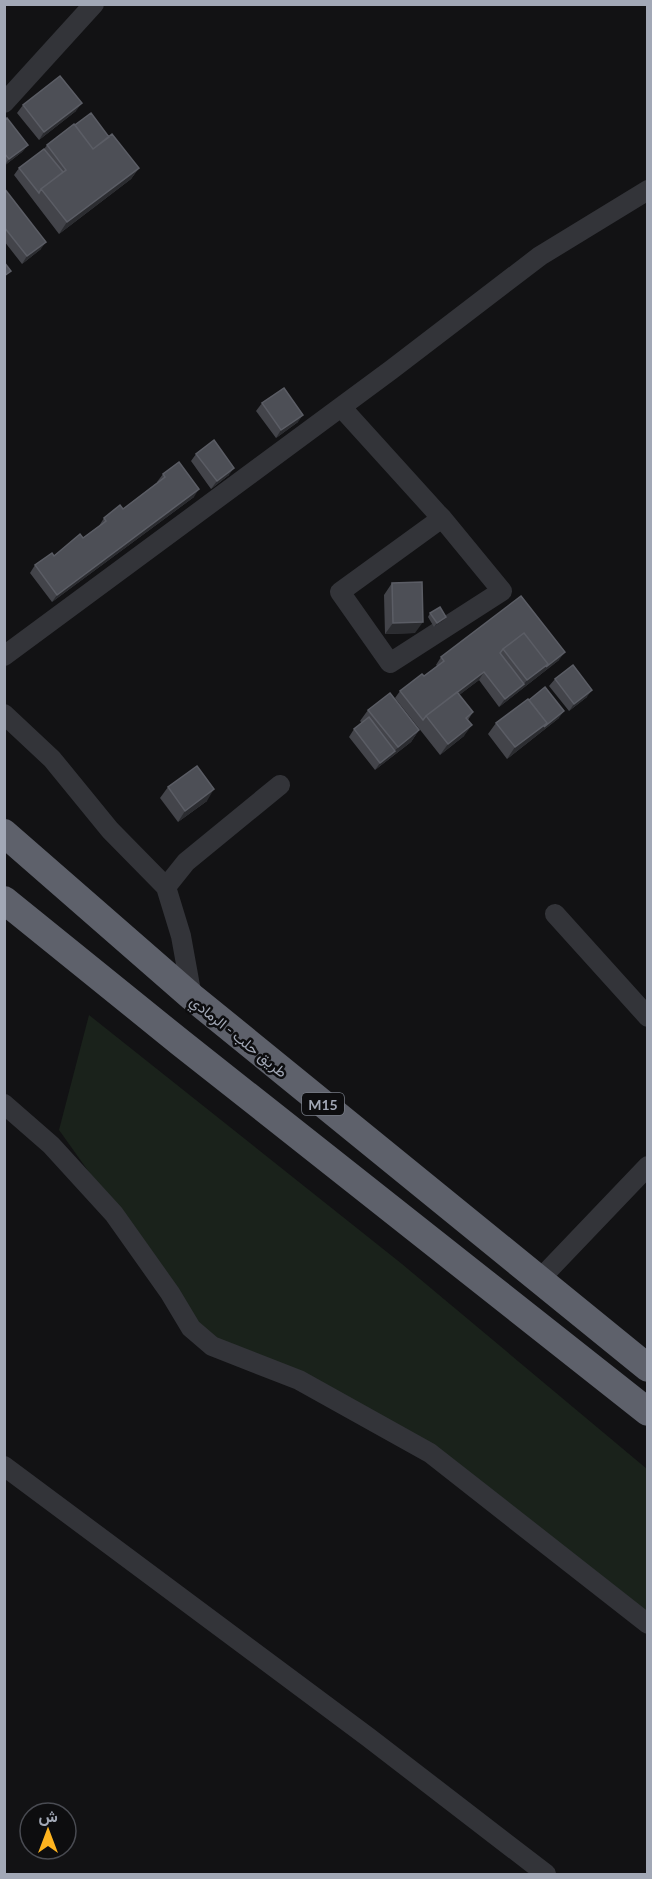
<svg xmlns="http://www.w3.org/2000/svg" width="652" height="1879" font-family="Lato,Vazirmatn,sans-serif">
<rect width="100%" height="100%" fill="#121214"/>
<!-- green -->
<path fill="#1a221b" d="M89,1015L402,1264L647,1469V1618L430,1448L317,1379L209,1335L183,1304L59,1130Z"/>
<g fill="none" stroke-linecap="round" stroke-linejoin="round">
<!-- minor -->
<path stroke="#333439" stroke-width="20" d="M4,103L94,4
M341,407L437,513L442,518L502,591L390,663L340,592L442,518
M4,656L391,370L540,256L648,190
M4,714L52,759L110,830L166,887L181,936L192,997
M166,887L186,862L280,785
M555,914L648,1017
M4,1104L51,1145L114,1214L170,1293L191,1328L212,1346L299,1380L430,1453L648,1624
M539,1280L648,1166
M4,1466L368,1737L546,1874"/>
<!-- highway -->
<path stroke="#5e616b" stroke-width="28" d="M4,833L192,997L648,1368
M4,900L181,1043L648,1412"/>
</g>
<!-- wall -->
<path fill="#43444a" d="M23,105L76,111L39,140L17,113Z
M4,121L28,145L22,152L4,166Z
M75,125L109,137L139,168L131,179L59,234L14,175L19,168L44,149L47,145Z
M4,188L41,249L22,264L4,241Z
M262,403L298,422L276,438L256,411Z
M196,454L229,475L211,489L191,461Z
M163,474L194,497L52,602L30,573L35,565L54,556L83,538L99,526L104,518L123,509L158,482H157Z
M392,583L415,633L385,634L384,595Z
M521,596L559,660L499,707L479,680L459,695L473,712L468,720L464,736L440,755L395,698L400,691L424,676L437,666L436,665L441,657Z
M430,613L443,621L434,627L428,617Z
M555,679L587,697L569,711L549,686Z
M368,710L419,730L411,742L375,770L349,737L354,729L362,723L360,721Z
M559,718L507,759L488,734L496,723Z
M168,787L207,801L178,822L160,798Z"/>
<!-- shaded-wall -->
<path fill="#2b2c30" d="M82,103L76,111L39,140L44,132Z
M28,145L22,152L4,166L9,159Z
M139,168L131,179L59,234L67,222Z
M46,242L41,249L22,264L27,256Z
M303,415L298,422L276,438L281,430Z
M234,468L229,475L211,489L217,481Z
M199,489L194,497L52,602L57,595Z
M446,617L443,621L434,627L437,623Z
M423,622L415,633L385,634L393,623Z
M565,652L559,660L499,707L505,699L524,684L527,680Z
M484,672L479,680L428,719L426,717Z
M592,690L587,697L569,711L574,704Z
M564,711L559,718L507,759L515,747L547,723Z
M472,725L464,736L440,755L448,744Z
M419,730L411,742L375,770L380,763Z
M214,789L207,801L178,822L185,811Z"/>
<!-- building -->
<path fill="#4d4f56" stroke="#5b5d65" stroke-width="1.5" d="M60,76L82,103L44,132L23,105Z
M91,113L109,137L93,149L75,125Z
M7,118L28,145L9,159L4,153V121Z
M74,124L93,149L112,134L139,168L67,222L41,189L66,170L47,145Z
M44,149L63,172L41,189L39,193L19,168Z
M4,188L46,242L27,256L4,227Z
M4,262L11,271L4,276Z
M284,388L303,415L281,430L262,403Z
M214,440L234,468L217,481L196,454Z
M179,462L199,489L57,595L35,565L52,553L54,556L80,534L83,538L106,521L104,518L120,505L123,509L165,477L163,474Z
M422,582L423,622L393,623L392,583Z
M521,596L565,652L546,667L548,664L524,633L503,649L500,653L524,684L505,699L484,672L426,716L423,720L400,691L422,674L424,676L444,661L441,657Z
M440,607L446,617L437,623L430,613Z
M524,633L548,664L527,680L503,649Z
M573,665L592,690L574,704L555,679Z
M545,687L564,711L544,727L547,723L529,700Z
M457,692L473,712L466,718L472,725L448,744L426,716Z
M390,693L419,730L398,747L368,710Z
M528,699L547,723L515,747L496,723Z
M369,717L395,751L380,763L354,729Z
M197,766L214,789L185,811L168,787Z"/>
<g text-anchor="middle" dominant-baseline="central" stroke-width="5" stroke-linejoin="round" paint-order="stroke">
<!-- shield labels -->
<rect fill="#0d0d0f" stroke="#757a84" stroke-width="1.5" x="302" y="1093" width="42" height="22" rx="4.5"/>
<g font-size="14" font-weight="bold" fill="#a2a8b6">
<text x="323" y="1104">M15</text>
</g>
<!-- street labels -->
<g font-size="15" fill="#a2a8b6" stroke="#0d0d0f">
<text transform="translate(239 1036) rotate(39)">طريق حلب - الرمادي</text>
</g>
</g>
<!-- border -->
<rect width="652" height="1879" fill="none" stroke="#a2a8b6" stroke-width="12"/>
<!-- north arrow -->
<g transform="translate(48 1831)"><circle r="28" fill="#0d0d0f" stroke="#494b52" stroke-width="1.5"/>
<path d="M0-4.5L10 22L0 15L-10 22Z" fill="#ffb41f"/>
<text y="-9" font-size="16" font-weight="bold" text-anchor="middle" fill="#a2a8b6">ش</text>
</g>
</svg>
